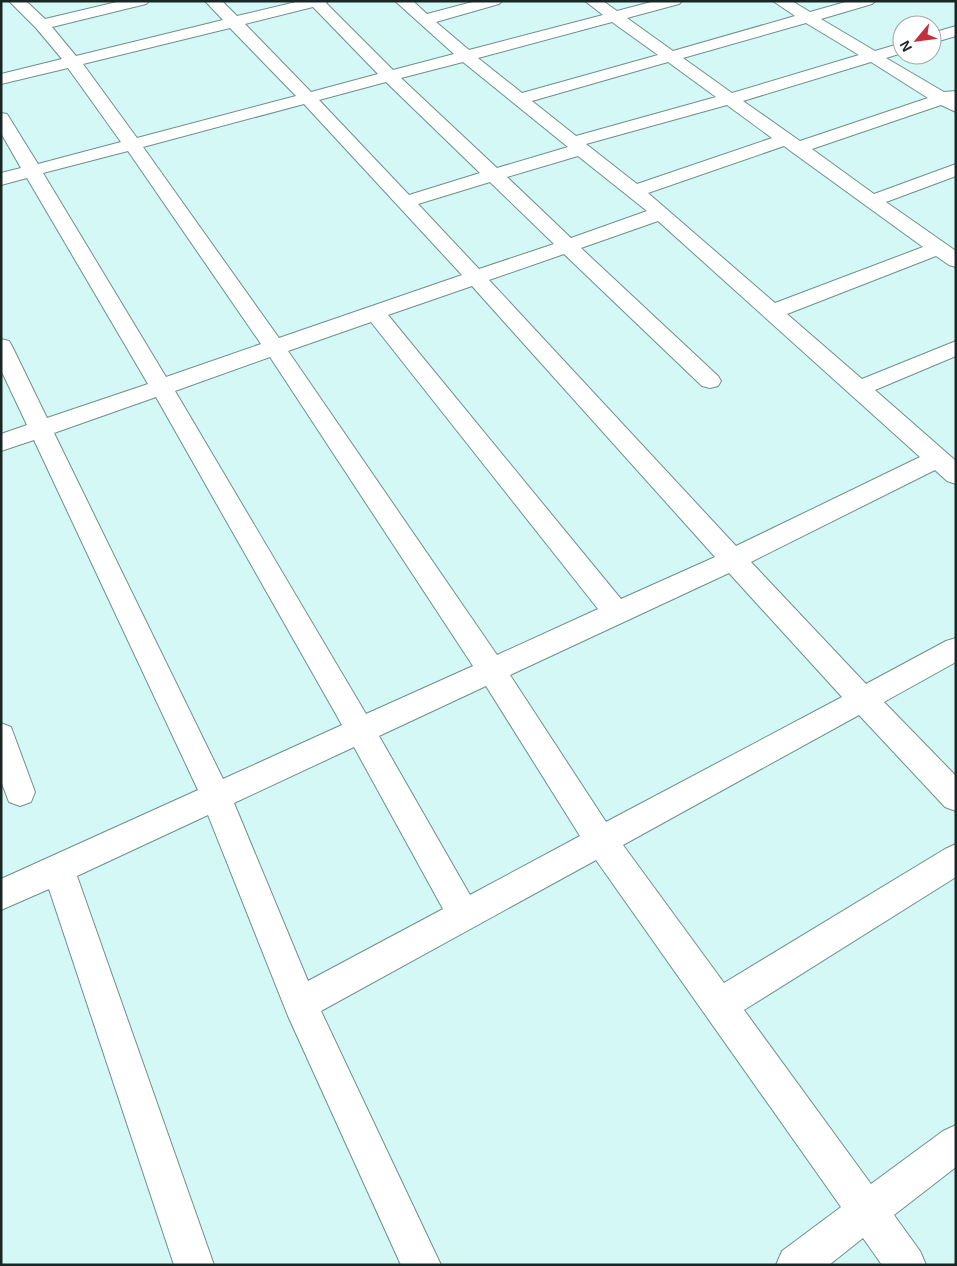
<svg xmlns="http://www.w3.org/2000/svg" width="957" height="1266" font-family="Arial,sans-serif">
<rect width="100%" height="100%" fill="#d3f8f5"/>
<g fill="none" stroke-linecap="round" stroke-linejoin="round">
<defs>
<path id="minor" d="M9,1H26L45,19L121,1H149L146,4L52,27L76,56L223,20L205,1H222L237,16L300,1H328L326,3L393,70L454,54L395,1H413L427,14L476,1H502L499,4L436,22L469,50L603,15L585,1H603L617,11L655,1H682L679,4L627,18L673,51L795,16L773,1H792L810,12L849,1H875L872,4L821,19L875,51L902,43V53L886,58L944,92L956,91V112L941,105L812,149L874,194L956,164V176L886,202L956,251V267L949,265L936,256L787,314L862,379L956,341V356L875,390L956,461V484L947,481L935,470L751,562L866,684L946,641L956,638V662L884,702L956,776V811L945,807L859,715L623,845L724,983L945,849L956,844V877L744,1010L871,1184L943,1131L956,1125V1167L894,1215L920,1251L926,1265H882L863,1238L829,1265H776L782,1251L841,1207L596,860L321,1011L441,1265H401L288,1016L208,815L77,876L214,1265H174L49,889L1,910V879L198,790L34,440L1,451V434L27,425L1,370V339L9,341L12,346L47,418L148,384L27,178L1,185V173L21,168L1,133V113L7,114L38,164L121,142L68,68L1,84V74L62,59L36,28ZM313,7L378,74L311,92L245,24ZM612,22L658,55L522,93L478,58ZM806,23L859,55L732,93L683,58ZM230,28L296,96L137,138L83,64ZM463,62L568,147L497,168L401,78ZM668,62L716,97L576,136L532,101ZM871,62L928,98L800,141L743,101ZM386,82L480,173L409,195L319,100ZM304,104L462,275L279,338L143,147ZM727,105L772,138L637,184L586,144ZM784,146L792,152L923,247L775,303L648,193ZM128,151L261,344L166,377L43,173ZM578,156L647,211L571,238L507,177ZM490,182L554,244L479,269L418,204ZM658,221L920,457L736,546L489,280L564,254L702,386L710,388L718,386L721,381L718,376L581,248ZM472,286L715,557L621,599L388,315ZM371,322L598,609L497,655L288,351ZM270,357L473,666L366,714L175,391ZM156,397L342,725L223,779L54,433ZM729,573L842,697L606,822L510,675ZM486,686L580,836L470,895L379,736ZM354,747L443,909L308,981L234,803Z
M956,26V36L932,43V33Z
M1,723L11,727L35,792L31,802L20,806L9,802L1,781Z"/>
</defs>
<!-- minor casing -->
<use href="#minor" stroke="#6e908d" stroke-width="2"/>
<!-- minor -->
<use href="#minor" fill="#fff" fill-rule="evenodd"/>
</g>
<!-- border -->
<rect width="957" height="1266" fill="none" stroke="#182725" stroke-width="5"/>
<!-- north arrow -->
<g transform="translate(917 40) rotate(241)"><circle r="24" fill="#ffffff" stroke="#a3a9a8"/>
<path d="M0-4L9 19L0 12L-9 19Z" fill="#c2323c"/>
<text y="-8" font-size="14" font-weight="bold" text-anchor="middle" fill="#182725">N</text>
</g>
</svg>
